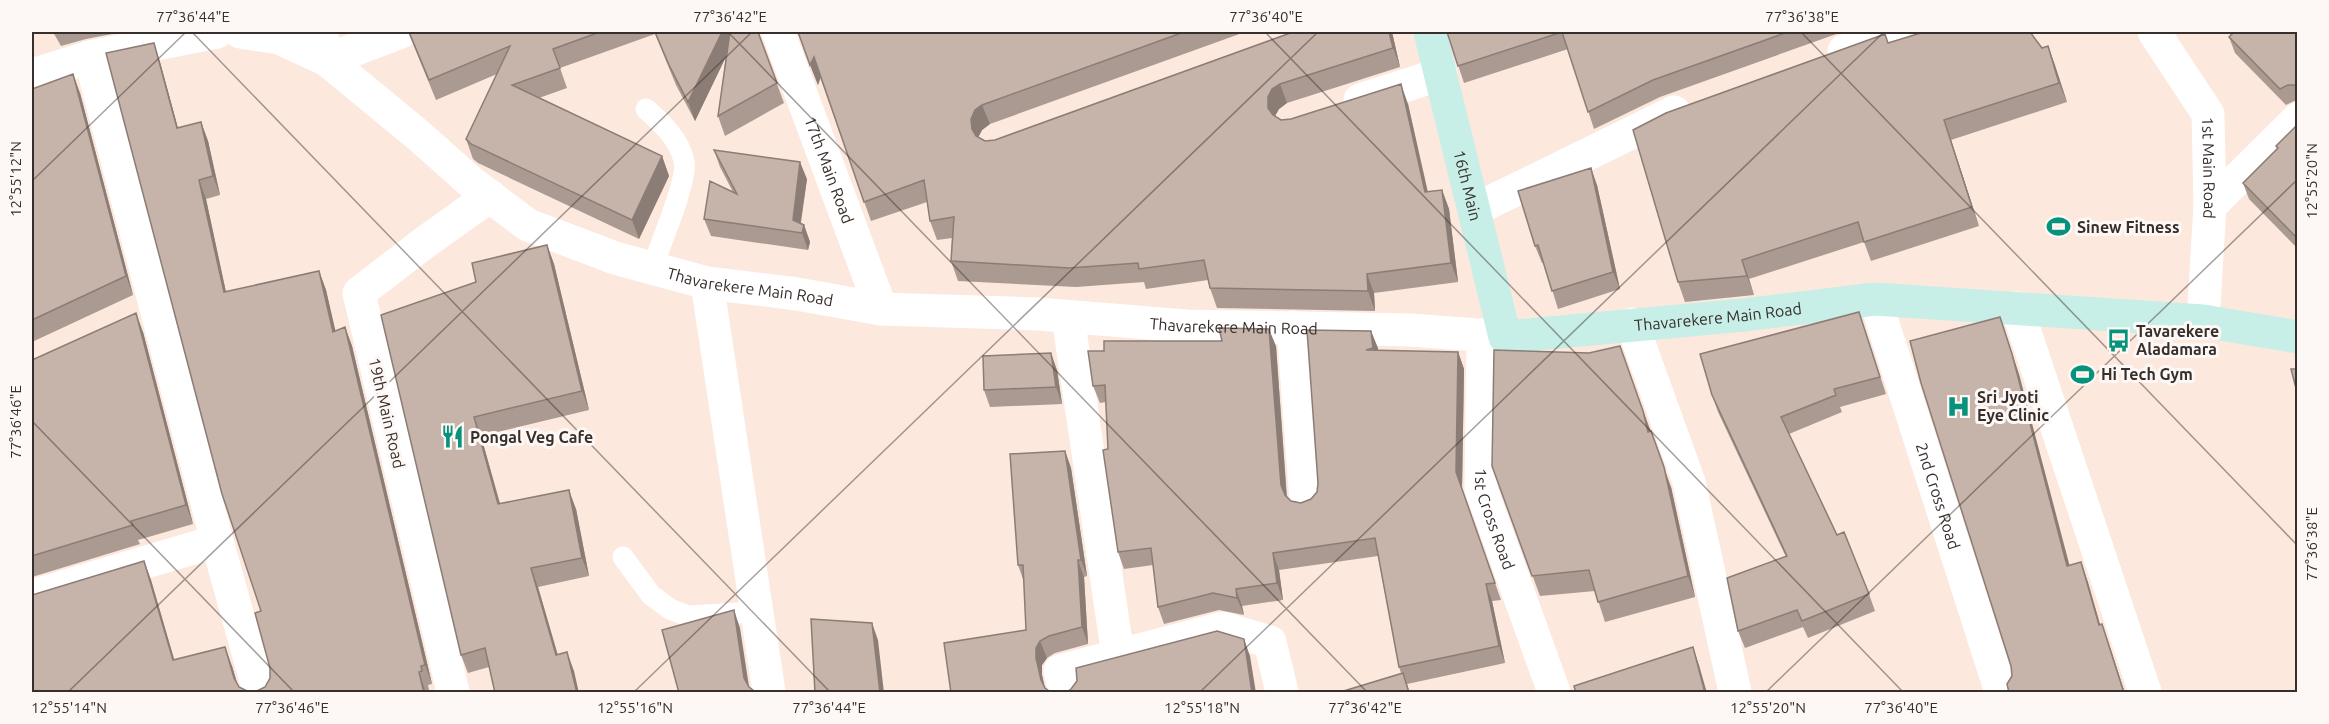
<svg xmlns="http://www.w3.org/2000/svg" width="2329" height="724" font-family="Ubuntu,sans-serif">
<rect width="100%" height="100%" fill="#fce8dd"/>
<g fill="none" stroke-linecap="round" stroke-linejoin="round">
<!-- service -->
<path stroke="#fff" stroke-width="21" d="M646,109C662,123 679,139 684,161C689,177 659,248 652,268
M623,557L651,595L670,609L688,616L757,612"/>
<!-- minor -->
<g stroke="#fff" stroke-width="33">
<path d="M321,32L327,60L401,32"/>
<path id="s1" d="M778,32L881,309"/>
<path id="s2" d="M2154,32L2208,114L2210,206L2203,321"/>
<path d="M1844,51L1893,33"/>
<path d="M90,57L217,541L259,692"/>
<path d="M1360,100L1441,74"/>
<path d="M2210,206L2298,119"/>
<path d="M1474,210L1674,112"/>
<path d="M707,283L769,692"/>
<path id="s3" d="M1875,299L2001,692"/>
<path d="M2017,308L2145,692"/>
<path d="M1068,317L1118,656"/>
<path d="M1632,324L1689,482L1735,692"/>
<path d="M1293,327L1306,501"/>
<path id="s4" d="M1483,335L1481,489L1554,692"/>
<path d="M32,596L217,541"/>
<path d="M453,692L359,293L424,243L490,196"/>
<path d="M1065,692L1060,671L1223,628L1270,642L1282,692"/>
</g>
<!-- tertiary -->
<g stroke="#fff" stroke-width="33">
<path id="s5" d="M240,32L279,38L327,60L418,135L472,183L528,225L615,258L707,283L797,294L881,309L1038,314L1186,326L1410,330L1505,337"/>
<path d="M32,75L90,57L217,32"/>
</g>
<!-- secondary -->
<path stroke="#c7eee7" stroke-width="33" id="s6" d="M1430,32L1505,337L1744,315L1875,299L2203,321L2298,337"/>
</g>
<!-- wall -->
<path fill="#aa9a91" d="M53,32H122L86,39L61,46Z
M408,32H760V38L784,103L725,136L718,116L726,56L695,121L676,85L655,34L560,68L567,88L539,98L662,156L669,176L639,239L478,163L473,159L466,139L497,74L436,100Z
M798,32H1245L990,124L982,130L978,137L985,141L995,140L1392,32L1400,67L1287,103L1279,109L1275,116L1281,120L1291,119L1408,104L1428,192L1442,190L1449,209L1458,282L1374,293L1375,311L1217,308L1210,288L1208,280L1146,289L1144,282L1076,287L958,281L951,261L952,238L937,240L930,221L927,202L871,221L820,77L818,85Z
M1447,32H1842L1660,97L1594,129L1568,49L1464,83Z
M2228,32H2298V101H2294L2286,105L2235,53L2229,37L2231,34Z
M1889,43L2042,48L2048,46L2067,102L1951,140L1979,226L1871,261L1864,242L1749,279L1754,295L1685,302L1678,282Z
M160,62L178,128L201,122L208,141L220,195L206,199L226,292L319,271L326,290L335,331L345,327L352,346L432,684L428,685L429,690L426,691L32,693L144,561L151,580L174,660L232,666L237,683L239,687L247,691H257L265,687L270,678V668L261,611Z
M32,89L80,93L133,295L32,342Z
M2298,124V249L2249,199L2243,183L2277,150L2276,146Z
M714,150L807,179L801,223L804,225L810,242L808,250L711,236L704,219L733,192L720,167Z
M1597,185L1620,289L1558,309L1544,263H1542L1535,246Z
M547,245L554,264L589,410L481,436L500,503L576,509L589,576L538,587L558,655L574,671L489,667L468,673L461,655L476,282Z
M1865,330L1886,394L1840,407L1842,412L1789,434L1837,535L1869,594L1875,611L1808,638L1803,627L1745,648L1738,631L1786,557L1718,412L1712,395Z
M1371,331L1378,350L1458,352L1464,369L1462,489L1501,600L1492,601L1505,663L1407,684L1410,693H1337L1401,673L1399,667L1378,556L1279,570L1283,600L1242,606L1244,615L1219,610L1164,624L1158,607L1153,565L1124,569L1118,552L1108,449L1106,402L1100,403L1093,386L1276,346L1287,497L1291,501L1301,503L1311,499L1317,492Z
M143,332L193,524L138,540L140,544L32,577V360Z
M1057,370L1062,404L990,407L984,390Z
M1065,451L1071,468L1087,576L1084,577L1088,644L1055,653L1047,658L1042,665V675L1045,688L951,693L1026,630L1024,582L1018,565Z
M1492,466L1671,487L1695,597L1605,622L1595,591L1540,596Z"/>
<!-- shaded-wall -->
<path fill="#8b7d76" d="M722,32H738L695,121L688,102Z
M1389,32H1392L1400,67L1393,48Z
M154,43L160,62L183,147L177,128Z
M2048,46L2055,65L2067,102L2059,83Z
M814,57L821,77L818,85L810,65Z
M73,74L80,93L133,295L126,276Z
M1280,84L1287,103L1279,109L1275,116V127L1268,108V97L1272,89Z
M1401,84L1408,104L1432,212L1425,192Z
M982,105L990,124L982,130L978,138L972,129L971,119L975,110Z
M1944,120L1951,140L1979,226L1972,207Z
M201,122L208,141L220,195L213,176Z
M662,156L669,176L639,239L632,220Z
M800,162L807,179L799,232L793,220Z
M1591,168L1597,185L1620,289L1613,272Z
M199,180L206,199L230,311L224,292Z
M1442,190L1449,209L1458,282L1451,263Z
M804,225L810,242L808,250L802,233Z
M547,245L554,264L589,410L582,391Z
M1742,260L1749,279L1754,295L1747,276Z
M319,271L326,290L340,350L333,332Z
M1367,274L1374,293L1375,311L1368,291Z
M136,313L143,332L193,524L186,505Z
M2000,317L2019,374L2075,586L2067,566Z
M345,327L352,346L432,684L425,665Z
M1269,329L1276,346L1287,502L1281,485Z
M1371,331L1378,348L1379,365L1373,348Z
M1458,352L1464,369L1462,489L1501,600L1456,472Z
M1051,353L1057,370L1062,404L1056,387Z
M1627,366L1651,432H1648Z
M474,417L481,436L505,523L498,504Z
M1651,432L1671,487L1695,597L1688,576Z
M1065,451L1071,468L1087,576L1081,560Z
M569,490L576,509L589,576L582,558Z
M1273,553L1279,570L1283,600L1277,583Z
M1078,560L1084,577L1088,644L1082,627Z
M144,561L151,580L180,679L173,660Z
M2081,562L2088,582L2106,645L2099,625Z
M531,568L538,587L563,674L556,655Z
M1486,584L1492,601L1505,663L1499,646Z
M1236,589L1242,606L1244,615L1237,598Z
M734,610L740,628L750,693L744,678Z
M872,623L878,640L884,693H880Z
M2102,624L2109,644L2125,693H2124Z
M1244,639L1250,656L1256,693H1252Z
M1040,641L1047,658L1042,665V675L1046,693L1041,680L1036,658V648Z
M225,647L232,666L240,693L234,678Z
M1693,647L1699,665L1707,693H1705Z
M567,652L574,671L579,693H577Z
M419,672L426,693H424Z"/>
<!-- building -->
<path fill="#c6b3a9" stroke="#8b7d76" stroke-width="1.5" d="M409,32H600L553,49L560,68L512,85L662,156L632,220L471,144L466,139L510,46L429,80Z
M655,32H722L688,102L669,65Z
M730,32H758L777,83L718,116Z
M798,32H1184L982,105L975,110L971,119L972,129L976,136L985,141L995,140L1293,32H1389L1393,48L1280,84L1272,89L1268,97V108L1273,115L1281,120L1291,119L1401,84L1425,192L1442,190L1451,263L1367,274L1368,291L1210,288L1204,260L1139,269L1138,263L1069,268L951,261L954,217L930,221L924,180L864,202L814,57L810,65Z
M1447,32H1788L1653,80L1588,112L1562,32L1458,66Z
M1924,32H2030L2042,48L2048,46L2059,83L1944,120L1972,207L1864,242L1858,222L1742,260L1747,276L1678,282L1633,130L1666,113L1885,34L1888,43Z
M2234,32H2298V85H2288L2280,89L2229,37Z
M154,43L177,128L201,122L213,176L199,180L224,292L319,271L333,332L345,327L425,665L421,666L422,671L419,672L424,693H32V595L144,561L173,660L225,647L234,678L239,687L247,691H257L265,687L270,678V668L255,613L261,611L222,494L106,53Z
M73,74L126,276L32,320V89Z
M2298,124V239L2243,183L2278,148L2276,146Z
M714,150L800,162L793,220L804,225L802,233L704,219L710,181L737,194Z
M1591,168L1613,272L1552,291L1538,245L1535,246L1518,191Z
M547,245L582,391L474,417L498,504L569,490L582,558L531,568L556,655L567,652L577,693H495L485,648L461,655L381,315L476,282L472,263Z
M1859,312L1880,377L1834,389L1836,395L1781,417L1837,535L1844,532L1869,594L1802,621L1797,610L1738,631L1727,578L1787,556L1712,395L1700,354Z
M136,313L186,505L131,521L133,525L32,556V360Z
M2000,317L2012,354L2067,566L2081,562L2099,625L2102,624L2124,693H2009L2007,684L2012,676L2011,666L1921,383L1910,341Z
M1219,328L1269,329L1281,485L1285,495L1291,501L1301,503L1311,499L1317,492L1318,483L1307,330L1371,331L1373,348L1366,350L1458,352L1456,472L1495,583L1486,584L1499,646L1399,667L1375,538L1273,553L1277,583L1236,589L1237,598L1213,593L1158,607L1151,548L1118,552L1103,450L1108,449L1105,385L1093,386L1088,351H1104V341H1222Z
M1620,346L1643,411L1648,432L1651,431L1664,467L1688,576L1598,602L1589,570L1532,576L1492,466L1494,350L1589,353Z
M1051,353L1056,387L984,390L983,356Z
M2291,369H2298V396Z
M1065,451L1081,560H1078L1082,627L1049,636L1040,641L1036,648V658L1041,680L1045,688L1052,693H951L944,643L1026,630L1023,565H1018L1010,454Z
M734,610L744,678L749,687L757,693H679L662,630Z
M811,619L872,623L880,693H815Z
M1217,631L1244,639L1252,693H1065L1071,689L1077,681L1076,668Z
M1693,647L1705,693H1576L1574,686Z
M1403,673L1409,693H1337Z"/>
<!-- ticks -->
<path fill="none" stroke="#372f2b" stroke-width="1.5" stroke-opacity="0.45" d="M192,32L830,692M728,32L1367,692M1265,32L1903,692M1801,32L2298,546M32,181L186,32M32,421L294,692M68,692L752,32M634,692L1318,32M1200,692L1884,32M1766,692L2298,179"/>
<!-- icons -->
<defs>
<symbol id="stadium-bare" viewBox="-9 -9 18 18"><path d="M0-5a6.5 5 0 1 0 0 10a6.5 5 0 1 0 0-10ZM-3.5-1.8h7v3.6h-7Z" fill="#07927c" stroke="#fdf8f6" stroke-width="2.5" paint-order="stroke"/></symbol>
<symbol id="bus-bare" viewBox="-9 -9 18 18"><path d="M-5-6H5V4H4V6H2V4H-2V6H-4V4H-5ZM-3.5-4V0h7V-4ZM-3.5 1.2v1.5H-2V1.2ZM2 1.2v1.5H3.5V1.2Z" fill="#07927c" stroke="#fdf8f6" stroke-width="2.5" paint-order="stroke"/></symbol>
<symbol id="hospital-bare" viewBox="-9 -9 18 18"><path d="M-5-5h3v3.5h4V-5h3V5h-3V1.5h-4V5h-3Z" fill="#07927c" stroke="#fdf8f6" stroke-width="2.5" paint-order="stroke"/></symbol>
<symbol id="restaurant-bare" viewBox="-9 -9 18 18"><path d="M-5-6h1v4h1v-4h1v4h1v-4h1v5L-1.5 .5V6h-2V.5L-5-1ZM5-6V6H3V1.5H1.5Q1.5-4 5-6Z" fill="#07927c" stroke="#fdf8f6" stroke-width="2.5" paint-order="stroke"/></symbol>
</defs>
<g fill-rule="evenodd">
<use href="#stadium-bare" x="2042" y="210" width="33" height="33"/>
<use href="#bus-bare" x="2102" y="324" width="33" height="33"/>
<use href="#stadium-bare" x="2066" y="358" width="33" height="33"/>
<use href="#hospital-bare" x="1942" y="390" width="33" height="33"/>
<use href="#restaurant-bare" x="436" y="420" width="33" height="33"/>
</g>
<g text-anchor="middle" dominant-baseline="central" stroke-width="6" stroke-linejoin="round" paint-order="stroke">
<!-- street labels -->
<g font-size="16" fill="#372f2b" stroke="#fdf8f6">
<text stroke="none"><textPath href="#s2" startOffset="152">1st Main Road</textPath></text>
<text stroke="none"><textPath href="#s1" startOffset="147">17th Main Road</textPath></text>
<text stroke="none"><textPath href="#s6" startOffset="158">16th Main</textPath></text>
<text stroke="none"><textPath href="#s5" startOffset="584">Thavarekere Main Road</textPath></text>
<text stroke="none"><textPath href="#s6" startOffset="528">Thavarekere Main Road</textPath></text>
<text stroke="none"><textPath href="#s5" startOffset="1070">Thavarekere Main Road</textPath></text>
<text transform="translate(387 413) rotate(77)">19th Main Road</text>
<text stroke="none"><textPath href="#s3" startOffset="207">2nd Cross Road</textPath></text>
<text stroke="none"><textPath href="#s4" startOffset="186">1st Cross Road</textPath></text>
</g>
<!-- poi labels -->
<g font-size="16" font-weight="bold" fill="#372f2b" stroke="#fdf8f6" text-anchor="start">
<text x="2077" y="227">Sinew Fitness</text>
<text x="2136" y="331">Tavarekere<tspan x="2136" dy="18">Aladamara</tspan></text>
<text x="2101" y="374">Hi Tech Gym</text>
<text x="1977" y="397">Sri Jyoti<tspan x="1977" dy="18">Eye Clinic</tspan></text>
<text x="470" y="437">Pongal Veg Cafe</text>
</g>
</g>
<!-- border -->
<rect width="2329" height="724" fill="none" stroke="#fdf8f6" stroke-width="66"/>
<rect x="33" y="33" width="2263" height="658" fill="none" stroke="#372f2b" stroke-width="2"/>
<g font-size="15" text-anchor="middle" fill="#372f2b">
<text x="193" y="22">77°36'44"E</text>
<text x="730" y="22">77°36'42"E</text>
<text x="1266" y="22">77°36'40"E</text>
<text x="1802" y="22">77°36'38"E</text>
<text transform="translate(16 179) rotate(-90)" y="5">12°55'12"N</text>
<text transform="translate(2312 181) rotate(-90)" y="5">12°55'20"N</text>
<text transform="translate(16 422) rotate(-90)" y="5">77°36'46"E</text>
<text transform="translate(2312 544) rotate(-90)" y="5">77°36'38"E</text>
<text x="69" y="713">12°55'14"N</text>
<text x="292" y="713">77°36'46"E</text>
<text x="635" y="713">12°55'16"N</text>
<text x="829" y="713">77°36'44"E</text>
<text x="1202" y="713">12°55'18"N</text>
<text x="1365" y="713">77°36'42"E</text>
<text x="1768" y="713">12°55'20"N</text>
<text x="1901" y="713">77°36'40"E</text>
</g>
</svg>
